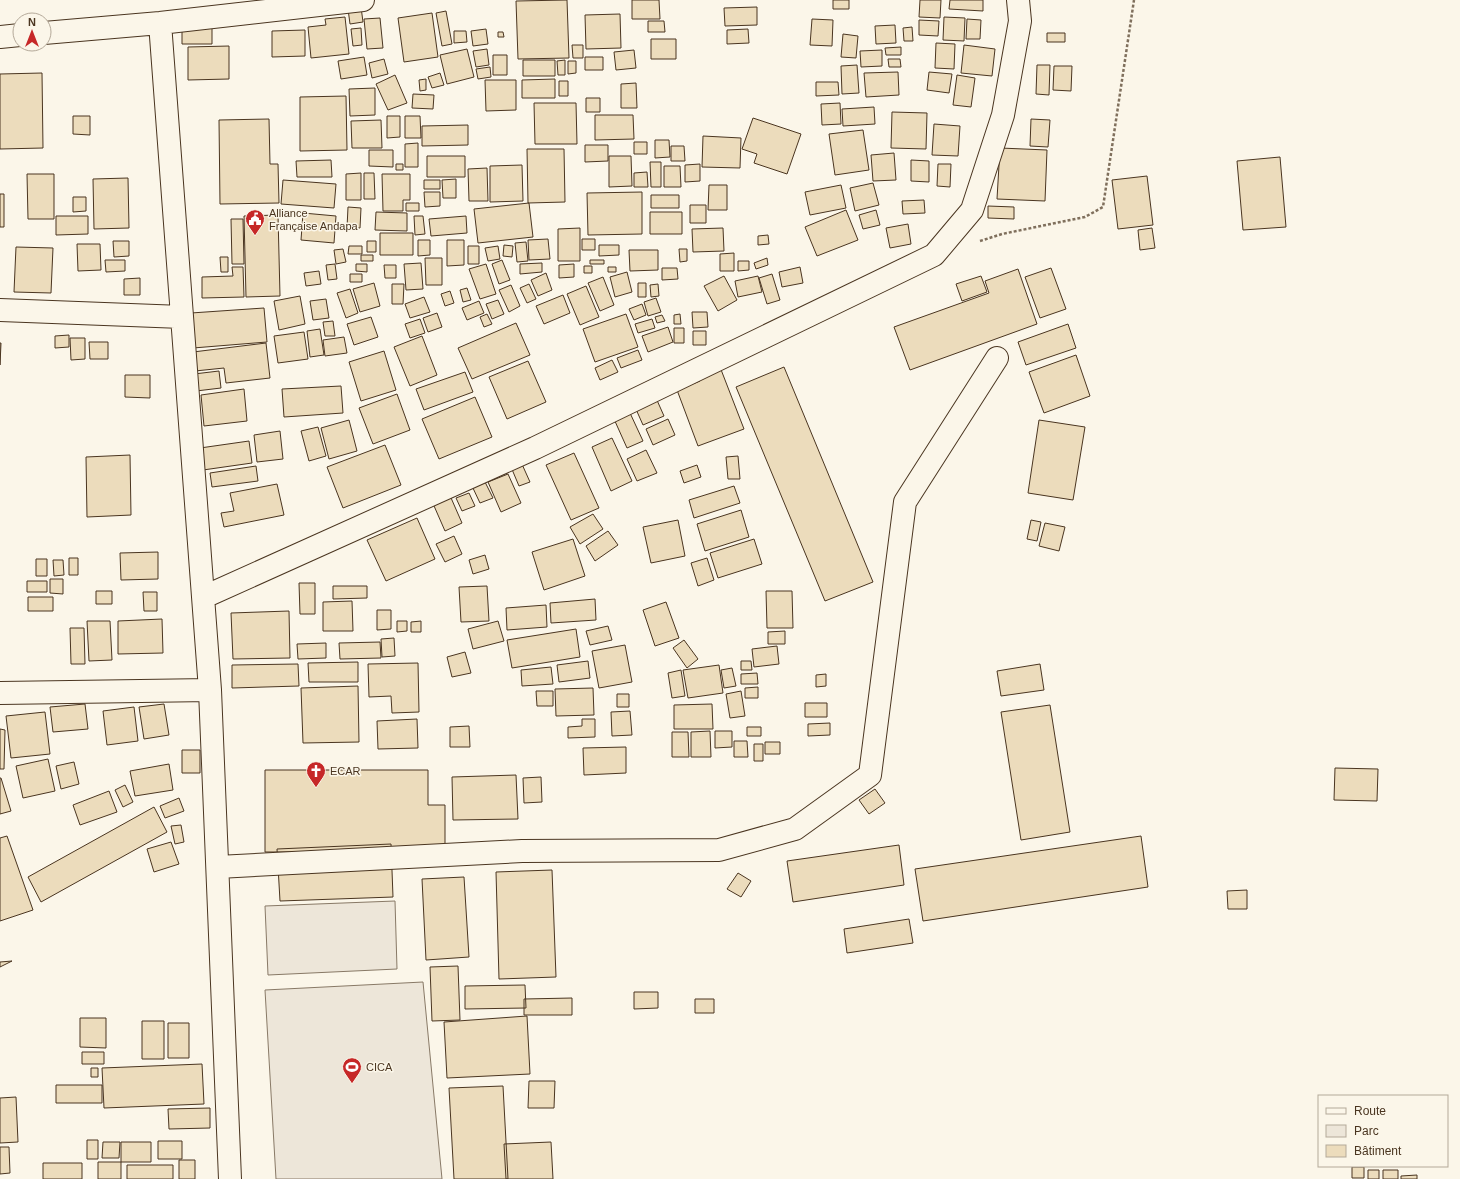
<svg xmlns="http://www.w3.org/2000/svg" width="1460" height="1179" font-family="Helvetica,sans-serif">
<rect width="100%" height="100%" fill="#fbf6e9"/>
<!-- green -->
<path fill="#ede6d9" stroke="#887966" d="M395,901L397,969L268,975L265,906Z
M423,982L442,1179H276L265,990Z"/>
<!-- building -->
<path fill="#ecdcbc" stroke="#4a3520" d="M567,0L569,58L518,59L516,1Z
M632,0H659L660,19H632Z
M833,0H849V9H833Z
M920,0H941L940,18L919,17Z
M950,0H983V11L949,9Z
M361,7L363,22L350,24L348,9Z
M757,7V25L725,26L724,8Z
M446,11L452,44L442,46L436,13Z
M432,13L438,57L404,62L398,18Z
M620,14L621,48L586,49L585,15Z
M345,17L349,54L311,58L308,27L326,25L325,19Z
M944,17L965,18L964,41L943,40Z
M380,18L383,48L367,49L364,19Z
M812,19L833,20L832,46L810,45Z
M967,19L981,20L980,39H966Z
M919,20L939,21L938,36L919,35Z
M648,21H664L665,32H648Z
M895,25L896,43L876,44L875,26Z
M912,27L913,41H904L903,28Z
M182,28H212V44H182Z
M361,28L362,45L353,46L351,29Z
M486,29L488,44L473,46L471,31Z
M748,29L749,43L727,44V30Z
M305,30V56L272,57V31Z
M454,31H466L467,42L454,43Z
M498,32H503L504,37H498Z
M1047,33H1065V42H1047Z
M843,34L858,36L856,58L841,57Z
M651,39H676V59H651Z
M936,43L955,44L954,69L935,68Z
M572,45H583V58H573Z
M964,45L995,49L992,76L961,73Z
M229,46V79L188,80V47Z
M901,47V55H886L885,48Z
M467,49L474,77L447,84L440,55Z
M487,49L489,65L476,67L473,51Z
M634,50L636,68L616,70L614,52Z
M882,50V66L861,67L860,51Z
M493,55H507V75H493Z
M364,57L367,75L341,79L338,61Z
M585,57H603V70H585Z
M384,59L388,74L372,78L369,63Z
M888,59H900L901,67H889Z
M523,60H555V76H523Z
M565,60V75H558L557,61Z
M568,61H576V73L568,74Z
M857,65L859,93L842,94L841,66Z
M1037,65H1050L1049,95L1036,94Z
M1054,66H1072L1071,91L1053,90Z
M490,67L491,77L478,79L476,69Z
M898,72L899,95L866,97L864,73Z
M929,72L952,74L949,93L927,90Z
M42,73L43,148L0,149V74Z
M440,73L444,85L432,88L428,77Z
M395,75L407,103L388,110L376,84Z
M957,75L975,78L971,107L953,105Z
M426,79V90L420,91L419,80Z
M555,79V98H522V80Z
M485,80H516V110L486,111Z
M559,81H568V96H559Z
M816,82H838L839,95L816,96Z
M636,83L637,108H621V84Z
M375,88V115L350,116L349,89Z
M413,94L434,95L433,109L412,108Z
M346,96L347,150L300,151V97Z
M586,98H600V112H586Z
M534,103H576L577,144H535Z
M840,103L841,124L822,125L821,104Z
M874,107L875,124L843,126L842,109Z
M892,112L927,113L926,149L891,148Z
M595,115H633L634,139L595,140Z
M73,116H90V135L73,134Z
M387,116H400V137L387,138Z
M405,116H420L421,138H405Z
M753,118L801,134L787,174L754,163L757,154L742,149Z
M269,119L270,164H278L279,203L220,204L219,120Z
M1031,119L1050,120L1048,147L1030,146Z
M381,120L382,148H352L351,121Z
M934,124L960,126L958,156L932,155Z
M468,125V145L422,146V126Z
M863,130L869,170L835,175L829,134Z
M703,136L741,138L740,168L702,167Z
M655,140H669L670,157L655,158Z
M634,142H647V154H634Z
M418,143V167H405V144Z
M585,145H608V161L585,162Z
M671,146H684L685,161H671Z
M1000,148L1047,150L1045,201L997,199Z
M527,149H564L565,202L528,203Z
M369,150H393V167L369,166Z
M894,153L896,180L873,181L871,155Z
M427,156H465V177H427Z
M609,156H631L632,186L609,187Z
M1280,157L1286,227L1243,230L1237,161Z
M331,160L332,177H297L296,161Z
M911,160L929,161V182L911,181Z
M650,162H661V187H651Z
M396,164H403V170H396Z
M700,164V181L685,182V165Z
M938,164H951L950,187L937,186Z
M522,165L523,201L490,202V166Z
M664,166H680L681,187H664Z
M487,168L488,201H469L468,169Z
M647,172L648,187H634V173Z
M361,173V200H346V174Z
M364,173H374L375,199H364Z
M27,174H54V219H28Z
M382,174H410V200H403V211H383Z
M1147,176L1153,225L1118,229L1112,180Z
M128,178L129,228L94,229L93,179Z
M456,179V198H443L442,180Z
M283,180L336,184L334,208L281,204Z
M424,180H440V189H424Z
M873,183L879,205L855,211L850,188Z
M709,185H727V210H708Z
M841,185L846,208L810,215L805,192Z
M424,192H440V206L425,207Z
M642,192V234L588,235L587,193Z
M0,194H4V227H0Z
M651,195H679V208H651Z
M73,197H86V211L73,212Z
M924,200L925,213L903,214L902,201Z
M406,203H419V211H406Z
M529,203L533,237L478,243L474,209Z
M690,205H706V223H690Z
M988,206L1014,207V219L988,218Z
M348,207L361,208L360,228H347Z
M846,210L858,240L817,256L805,227Z
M876,210L880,225L863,229L859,215Z
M376,212L407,213V231L375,230Z
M650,212H682V234H650Z
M303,213L336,216L334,243L301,240Z
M278,215L280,296L246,297L244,216Z
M56,216H88V234L56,235Z
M414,216H423L425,234L415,235Z
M466,216L467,233L431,236L429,219Z
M231,219H243L244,264H232Z
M908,224L911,244L890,248L886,228Z
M580,228V261H558V229Z
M723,228L724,251L693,252L692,229Z
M1152,228L1155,248L1140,250L1138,230Z
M380,233H413V255H380Z
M768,235L769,244L758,245V236Z
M548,239L550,259L529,260L528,240Z
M582,239H595V250H582Z
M418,240H430V255L418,256Z
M447,240H464V265L447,266Z
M113,241H129V256L114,257Z
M367,241H376V252H367Z
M526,242L528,261L517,262L515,243Z
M77,244H100L101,270L78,271Z
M504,245L513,246L512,257L503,256Z
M599,245H619V255L599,256Z
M349,246H362V254H348Z
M468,246H479V264H468Z
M498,246L500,259L488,261L485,248Z
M16,247L53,248L51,293L14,292Z
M343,249L346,262L336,264L334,250Z
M679,249H687V261L680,262Z
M629,250H658V270L630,271Z
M734,253V271H720V254Z
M361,255H373V261H361Z
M220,257H228V272H221Z
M425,258H442V285H426Z
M767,258L768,265L756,269L754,263Z
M105,260H125V271L106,272Z
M502,260L510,280L499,284L492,264Z
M590,260H604V264H590Z
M738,261H749V270L738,271Z
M421,263L423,289L406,290L404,264Z
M542,263V272L520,274V264Z
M335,264L337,279L328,280L326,265Z
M356,264H367V272L356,271Z
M486,264L496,294L480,299L469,269Z
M574,264V277L559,278V265Z
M384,265H396V278H385Z
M584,266H592V273H584Z
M232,267H243L244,297L202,298V277L233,276Z
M608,267H616V272H608Z
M800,267L803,283L782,287L779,272Z
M662,268H677L678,279L662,280Z
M1051,268L1066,309L1040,318L1025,277Z
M1018,269L1037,324L910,370L894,327L989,293L985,281Z
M319,271L321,284L306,286L304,273Z
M627,272L632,292L615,297L610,277Z
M546,273L552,290L538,296L531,280Z
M350,274H362V282H350Z
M772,274L780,300L767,304L759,278Z
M724,276L737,300L718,311L704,286Z
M758,276L762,292L738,297L735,281Z
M981,276L987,292L962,301L956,284Z
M603,277L614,305L600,311L588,283Z
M140,278V295H124V279Z
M374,283L380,306L360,312L353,289Z
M638,283H646V297H638Z
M392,284H404L403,304H392Z
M529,284L536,299L527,303L520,288Z
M658,284L659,296L651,297L650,285Z
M511,285L520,306L509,312L499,290Z
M586,286L599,317L580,325L567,294Z
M467,288L471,300L463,302L460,290Z
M350,289L358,313L346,318L337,293Z
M450,291L454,303L445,306L441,294Z
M563,295L570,313L544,324L536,306Z
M300,296L305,324L279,330L274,301Z
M424,297L430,312L410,318L405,304Z
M656,298L661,312L648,316L644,302Z
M326,299L329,318L313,320L310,301Z
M498,300L504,314L492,319L486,304Z
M479,301L484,313L467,320L462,308Z
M642,304L646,315L634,320L629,309Z
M264,308L267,342L193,348L191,313Z
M692,312H707L708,327L693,328Z
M437,313L442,327L428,332L423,318Z
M487,314L492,324L484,327L480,317Z
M626,314L638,347L595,362L583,329Z
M680,314L681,324H674V315Z
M662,315L665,321L657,323L655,317Z
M371,317L378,337L354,345L347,324Z
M420,319L425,333L410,338L405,324Z
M652,319L655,328L638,333L635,324Z
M333,321L335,336H325L323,322Z
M516,323L530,355L472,379L458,348Z
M1068,324L1076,348L1026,365L1018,342Z
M668,327L673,342L648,352L642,336Z
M674,328H684V343H674Z
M320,329L324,355L310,357L307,331Z
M693,331H706V345H693Z
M304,332L308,359L278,363L274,336Z
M69,335V347L55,348V336Z
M422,336L437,375L410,386L394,347Z
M344,337L347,353L325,356L323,340Z
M70,338H85V359L71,360Z
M89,342H108V359H90Z
M0,343H1L0,365Z
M266,343L270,378L226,383L224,368L195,371L193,352Z
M638,350L642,360L621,368L617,358Z
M384,351L396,390L361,401L349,362Z
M1076,355L1090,396L1044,413L1029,372Z
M612,360L618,372L600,380L595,368Z
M528,361L546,402L507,419L489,377Z
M720,367L744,429L698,446L677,390L700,381L698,376Z
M784,367L873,582L825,601L736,387Z
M219,371L221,388L196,391L194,374Z
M465,372L473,392L424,410L416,389Z
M125,375H150V398L125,397Z
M341,386L343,413L284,417L282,389Z
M244,389L247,421L204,426L201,395Z
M397,394L410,430L373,444L359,408Z
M475,397L492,437L439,459L422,419Z
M656,398L664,416L643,425L635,407Z
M630,413L643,441L627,448L614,419Z
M668,419L675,435L653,445L646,429Z
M349,420L357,451L329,459L321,428Z
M1039,420L1085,427L1073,500L1028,493Z
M318,427L326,456L309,461L301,431Z
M280,431L283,459L257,462L254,435Z
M612,438L632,481L611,491L592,447Z
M249,441L252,463L203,470L200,448Z
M385,445L401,485L343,508L327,467Z
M646,450L657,473L637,481L627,459Z
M574,453L599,508L571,520L546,465Z
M130,455L131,515L87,517L86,457Z
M738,456L740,479H728L726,457Z
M521,462L530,482L519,486L511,467Z
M697,465L701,477L684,483L680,471Z
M256,466L258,481L212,487L210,473Z
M508,474L521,503L501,512L488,482Z
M484,480L493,498L480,503L472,486Z
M277,484L284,515L224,527L221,513L234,511L230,493Z
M734,486L740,503L694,518L689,500Z
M448,491L462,523L445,531L431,499Z
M469,493L475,506L462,511L456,498Z
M741,510L749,537L705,551L697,524Z
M593,514L603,529L580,544L570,527Z
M417,518L435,559L386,581L367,540Z
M678,520L685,556L651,563L643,527Z
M1031,520L1041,522L1037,541L1027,539Z
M1045,523L1065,527L1059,551L1039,546Z
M608,531L618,545L595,561L586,546Z
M454,536L462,554L445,562L436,544Z
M573,539L585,576L544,590L532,552Z
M754,539L762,564L718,578L710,553Z
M158,552V579L121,580L120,553Z
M485,555L489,569L473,574L469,560Z
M69,558H78V575H69Z
M707,558L714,580L698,586L691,563Z
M36,559H47V576H36Z
M53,560H63L64,575L54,576Z
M50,579H63V594L50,593Z
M27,581H47V592H27Z
M299,583H315V614H300Z
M333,586H367V598L333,599Z
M487,586L489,621L461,622L459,587Z
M96,591H112V604H96Z
M766,591H792L793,628H767Z
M143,592H157V611H144Z
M28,597H53V611H28Z
M595,599L596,620L551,623L550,603Z
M352,601L353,631H323V602Z
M666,602L679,638L655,646L643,610Z
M546,605L547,627L507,630L506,608Z
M377,610H391V629L377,630Z
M289,611L290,658L233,659L231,613Z
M162,619L163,653L118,654V621Z
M87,621H110L112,660L89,661Z
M397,621H407V631L397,632Z
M421,621V632H411V622Z
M498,621L504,641L473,649L468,629Z
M608,626L612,640L590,645L586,631Z
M70,628H84L85,664H71Z
M576,629L580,657L512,668L507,640Z
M785,631V644H768V632Z
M394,638L395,656L382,657L381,639Z
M684,640L698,659L687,668L673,648Z
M380,642L381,658L340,659L339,643Z
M326,643V658L298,659L297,644Z
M625,645L632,682L599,688L592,651Z
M777,646L779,664L754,667L752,649Z
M465,652L471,673L452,677L447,657Z
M588,661L590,678L559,682L557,665Z
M741,661H751L752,670H741Z
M358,662V682H309L308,663Z
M418,663L419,712L392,713L391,696L369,697L368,664Z
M298,664L299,686L232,688V665Z
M1040,664L1044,690L1001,696L997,671Z
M719,665L723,693L688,698L683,670Z
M551,667L553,684L522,686L521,670Z
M732,668L736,686L724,688L721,670Z
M681,670L685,696L672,698L668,673Z
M757,673L758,684H741V674Z
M826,674V686L816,687V675Z
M358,686L359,742L303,743L301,688Z
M758,687V698H745V688Z
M593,688L594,715L556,716L555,689Z
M536,691H553V706H537Z
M741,691L745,716L730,718L726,694Z
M617,694H629V707H617Z
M805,703H827V717H805Z
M85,704L88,729L53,732L50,707Z
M164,704L169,735L144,739L139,707Z
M712,704L713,729H674V705Z
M1050,705L1070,832L1021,840L1001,712Z
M134,707L138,741L107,745L103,711Z
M630,711L632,735L612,736L611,712Z
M45,712L50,754L11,758L6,716Z
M417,719L418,748L378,749L377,721Z
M582,719H595V737L568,738V727L582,726Z
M830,723V735L808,736V724Z
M469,726L470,747H450V727Z
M747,727H761V736H747Z
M0,729L5,730L4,769H0Z
M710,731L711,757H691V732Z
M715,731H732V747L715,748Z
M672,732H688L689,757H672Z
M734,741H747L748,757H734Z
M765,742H780V754H765Z
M754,744H763V761H754Z
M626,747V773L584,775L583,748Z
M182,750H200V773H182Z
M48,759L55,791L23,798L16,766Z
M74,762L79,784L61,789L56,766Z
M169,764L173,790L135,796L130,771Z
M1335,768L1378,769L1377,801L1334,800Z
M265,770H428V805H445V845L430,852H265Z
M516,775L518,819L453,820L452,777Z
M541,777L542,802L524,803L523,778Z
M0,778H1L11,811L0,814Z
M125,785L133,802L123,807L115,790Z
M875,789L885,803L869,814L859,800Z
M109,791L117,812L80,825L73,805Z
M179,798L184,811L165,818L160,806Z
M154,807L167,832L41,902L28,877Z
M181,825L184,842L175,844L171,826Z
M7,836L33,910L0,921V838Z
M1141,836L1148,887L923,921L915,869Z
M171,842L179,864L154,872L147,849Z
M391,844L393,897L280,901L277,849Z
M899,845L904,885L793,902L787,861Z
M552,870L556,977L499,979L496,872Z
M738,873L751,881L741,897L727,889Z
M464,877L469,957L426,960L422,879Z
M1247,890V909H1228L1227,891Z
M909,919L913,943L847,953L844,929Z
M12,961L0,967V962Z
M458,966L460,1020L432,1021L430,967Z
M525,985L526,1008L465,1009V986Z
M634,992H658V1008L634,1009Z
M572,998V1015H524V999Z
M695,999H714V1013H695Z
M527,1016L530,1074L447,1078L444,1022Z
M80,1018H106V1048L80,1047Z
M142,1021H164V1059H142Z
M168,1023H189V1058H168Z
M82,1052H104V1064H82Z
M202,1064L204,1104L104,1108L102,1068Z
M91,1068H98V1077H91Z
M529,1081H555L554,1108H528Z
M56,1085H102V1103H56Z
M503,1086L508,1179H454L449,1088Z
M16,1097L18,1142L0,1143V1098Z
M210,1108V1128L169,1129L168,1109Z
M87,1140H98V1159H87Z
M158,1141H182V1159H158Z
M103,1142H120L119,1158H102Z
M121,1142H151V1162H121Z
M551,1142L553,1179H506L504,1144Z
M0,1147H9L10,1173L0,1174Z
M179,1160H195V1179H179Z
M98,1162H121V1179H98Z
M43,1163H82V1179H43Z
M127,1165H173V1179H127Z
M1352,1167H1364V1178H1352Z
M1368,1170H1379V1179H1368Z
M1383,1170H1398V1179H1383Z
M1417,1175V1179H1401V1176Z"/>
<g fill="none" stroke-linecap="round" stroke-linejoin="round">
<defs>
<path id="minor" d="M160,23L210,690L230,1179
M44,33L160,23L363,0
M0,37L20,35
M0,310L182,317
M204,597L535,448L934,255L972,210L1003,115L1020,21L1018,0
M0,693L210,690
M218,867L522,851L719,850L795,829L870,775L905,502L997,358"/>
</defs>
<!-- minor casing -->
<use href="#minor" stroke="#4a3520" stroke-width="24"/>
<!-- path -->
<path stroke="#7f6f5c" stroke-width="2.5" stroke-dasharray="3 2" stroke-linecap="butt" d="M980,241L1002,234L1085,217L1103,207L1134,0"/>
<!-- minor -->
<use href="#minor" stroke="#fbf6e9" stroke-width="22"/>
</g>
<!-- icons -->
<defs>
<symbol id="civic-pin" viewBox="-11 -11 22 30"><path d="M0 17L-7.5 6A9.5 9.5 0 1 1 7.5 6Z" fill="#c62828" stroke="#fbf6e9"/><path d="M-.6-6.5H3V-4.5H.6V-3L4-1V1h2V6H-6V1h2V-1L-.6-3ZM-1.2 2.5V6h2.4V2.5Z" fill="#fff"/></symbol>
<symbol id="church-pin" viewBox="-11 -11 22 30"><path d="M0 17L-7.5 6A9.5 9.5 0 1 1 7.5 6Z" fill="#c62828" stroke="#fbf6e9"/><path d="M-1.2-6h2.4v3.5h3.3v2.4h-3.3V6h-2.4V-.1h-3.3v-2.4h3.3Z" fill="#fff"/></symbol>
<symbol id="stadium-pin" viewBox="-11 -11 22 30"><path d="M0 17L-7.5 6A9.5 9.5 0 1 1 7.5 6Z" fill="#c62828" stroke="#fbf6e9"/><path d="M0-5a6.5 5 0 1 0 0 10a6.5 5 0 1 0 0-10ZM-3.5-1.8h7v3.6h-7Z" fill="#fff"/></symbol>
</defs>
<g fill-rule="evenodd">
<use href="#civic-pin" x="244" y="208" width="22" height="30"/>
<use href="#church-pin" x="305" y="760" width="22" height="30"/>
<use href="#stadium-pin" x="341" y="1056" width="22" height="30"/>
</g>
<g text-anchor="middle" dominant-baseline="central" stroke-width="3" stroke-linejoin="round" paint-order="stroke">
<!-- poi labels -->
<g font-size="11" fill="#4a3520" stroke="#fbf6e9" text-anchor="start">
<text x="269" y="213">Alliance<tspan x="269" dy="13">Française Andapa</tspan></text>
<text x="330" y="771">ECAR</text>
<text x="366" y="1067">CICA</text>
</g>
</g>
<!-- legend -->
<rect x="1318" y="1095" width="130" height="72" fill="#fbf6e9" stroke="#b4a999"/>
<rect x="1326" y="1108" width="20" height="6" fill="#fbf6e9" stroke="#b4a999"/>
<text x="1354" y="1115" font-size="12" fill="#4a3520">Route</text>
<rect x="1326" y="1125" width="20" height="12" fill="#ede6d9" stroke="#b4a999"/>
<text x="1354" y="1135" font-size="12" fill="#4a3520">Parc</text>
<rect x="1326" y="1145" width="20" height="12" fill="#ecdcbc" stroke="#b4a999"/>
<text x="1354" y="1155" font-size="12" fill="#4a3520">Bâtiment</text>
<!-- north arrow -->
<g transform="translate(32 32)"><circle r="19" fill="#fbf6e9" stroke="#b4a999"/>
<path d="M0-3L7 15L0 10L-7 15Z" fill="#c62828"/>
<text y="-6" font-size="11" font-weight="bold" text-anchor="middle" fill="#4a3520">N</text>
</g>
</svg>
